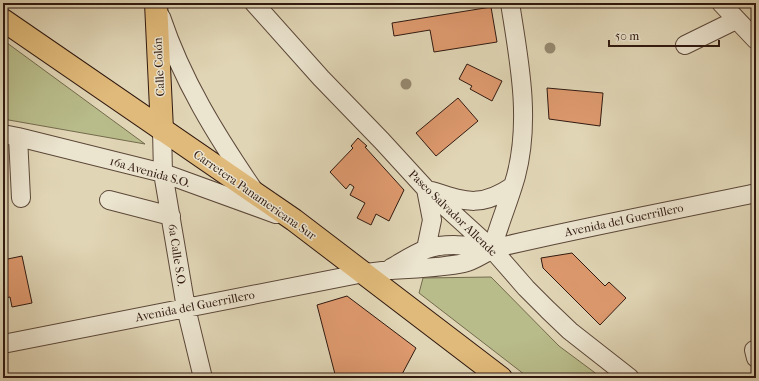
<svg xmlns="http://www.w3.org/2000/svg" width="759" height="381" font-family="'IM FELL French Canon',serif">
<rect width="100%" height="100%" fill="#e0d5b5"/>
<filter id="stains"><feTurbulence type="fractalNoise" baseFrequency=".005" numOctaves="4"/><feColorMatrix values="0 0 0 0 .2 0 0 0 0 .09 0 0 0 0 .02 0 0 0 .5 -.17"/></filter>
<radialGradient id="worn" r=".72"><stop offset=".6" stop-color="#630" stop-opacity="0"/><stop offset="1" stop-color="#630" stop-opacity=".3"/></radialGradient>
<!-- green -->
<path fill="#b8bc8a" stroke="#746a4d" d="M3,40L145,144L3,119Z
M491,277L559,346L602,378H529L419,293L423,278Z"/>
<!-- building -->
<path fill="#de996e" stroke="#301910" d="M491,7L497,42L434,52L430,30L394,36L392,23Z
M467,64L502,81L492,101L470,89L472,86L459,79Z
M547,88L603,93L600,126L549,119Z
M458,98L478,121L436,156L416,133Z
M358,138L367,146L365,147L404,190L389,221L376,214L371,225L357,218L365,203L350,195L354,187L350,184L346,189L330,172L353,148L351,146Z
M572,253L605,286L609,282L626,298L600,325L543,268L541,258Z
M22,256L32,303L12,307L10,297L5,298L3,287V260Z
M347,296L416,348L400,378H336L317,305Z"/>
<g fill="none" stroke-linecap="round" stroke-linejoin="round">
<defs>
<path id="minor" d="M254,3L321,78L382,141L426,189L492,249L526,288L548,310L570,331L630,378
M721,3L756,40
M161,17C182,80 216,135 253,189
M685,45L736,20
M162,130L163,173L175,243L186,308L203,378
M3,134L18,137L163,173L276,214
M18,137L21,198
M426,189L432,220L426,249
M432,191C466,202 481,208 513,186
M109,200L171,216
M492,249C499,224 509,201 516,176C531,119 519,60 510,3
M391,268C402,262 415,253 427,249C448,242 471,246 492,249
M3,344L364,273C397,268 431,270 464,263C477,260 487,250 500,247C585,227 671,211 756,193
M754,350L756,358"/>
<path id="major" d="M156,3L162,130"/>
<path id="highway" d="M3,20L294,220L501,378"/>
</defs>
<!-- minor casing -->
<use href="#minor" stroke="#5c4839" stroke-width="20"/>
<!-- major casing -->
<use href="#major" stroke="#301910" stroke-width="24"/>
<!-- highway casing -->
<use href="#highway" stroke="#301910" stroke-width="24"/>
<!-- minor -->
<use href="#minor" stroke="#ebe4cf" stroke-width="18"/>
<!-- major -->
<use href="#major" stroke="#e0ba7a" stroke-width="22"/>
<!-- highway -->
<use href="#highway" stroke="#e0ba7a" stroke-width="22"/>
</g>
<!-- trees -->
<g fill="#96896f">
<circle cx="550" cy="48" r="5.5"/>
<circle cx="406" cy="84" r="5.5"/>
</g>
<g text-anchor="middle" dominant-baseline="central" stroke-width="3" stroke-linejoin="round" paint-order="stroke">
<!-- street labels -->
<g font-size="12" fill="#301910" stroke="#ebe4cf">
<text transform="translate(159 67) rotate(-93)">Calle Colón</text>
<text transform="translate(150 172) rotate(16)">16a Avenida S.O.</text>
<text transform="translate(255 195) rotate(35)">Carretera Panamericana Sur</text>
<text transform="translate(453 213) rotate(44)">Paseo Salvador Allende</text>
<text transform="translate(624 220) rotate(-12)">Avenida del Guerrillero</text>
<text transform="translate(177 255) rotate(81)">6a Calle S.O.</text>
<text transform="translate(195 306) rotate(-11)">Avenida del Guerrillero</text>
</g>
</g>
<!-- margin -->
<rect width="759" height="381" fill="none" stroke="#e0d5b5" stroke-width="16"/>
<rect x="4" y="4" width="751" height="373" fill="none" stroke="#301910" stroke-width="2"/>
<rect x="8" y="8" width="743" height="365" fill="none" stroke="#301910"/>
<!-- scale -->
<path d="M609 40v6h110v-6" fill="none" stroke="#301910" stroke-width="2"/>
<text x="615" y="40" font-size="12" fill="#301910" stroke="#ebe4cf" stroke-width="3" paint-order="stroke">50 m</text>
<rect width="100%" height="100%" filter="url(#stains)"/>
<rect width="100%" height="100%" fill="url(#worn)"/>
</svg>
